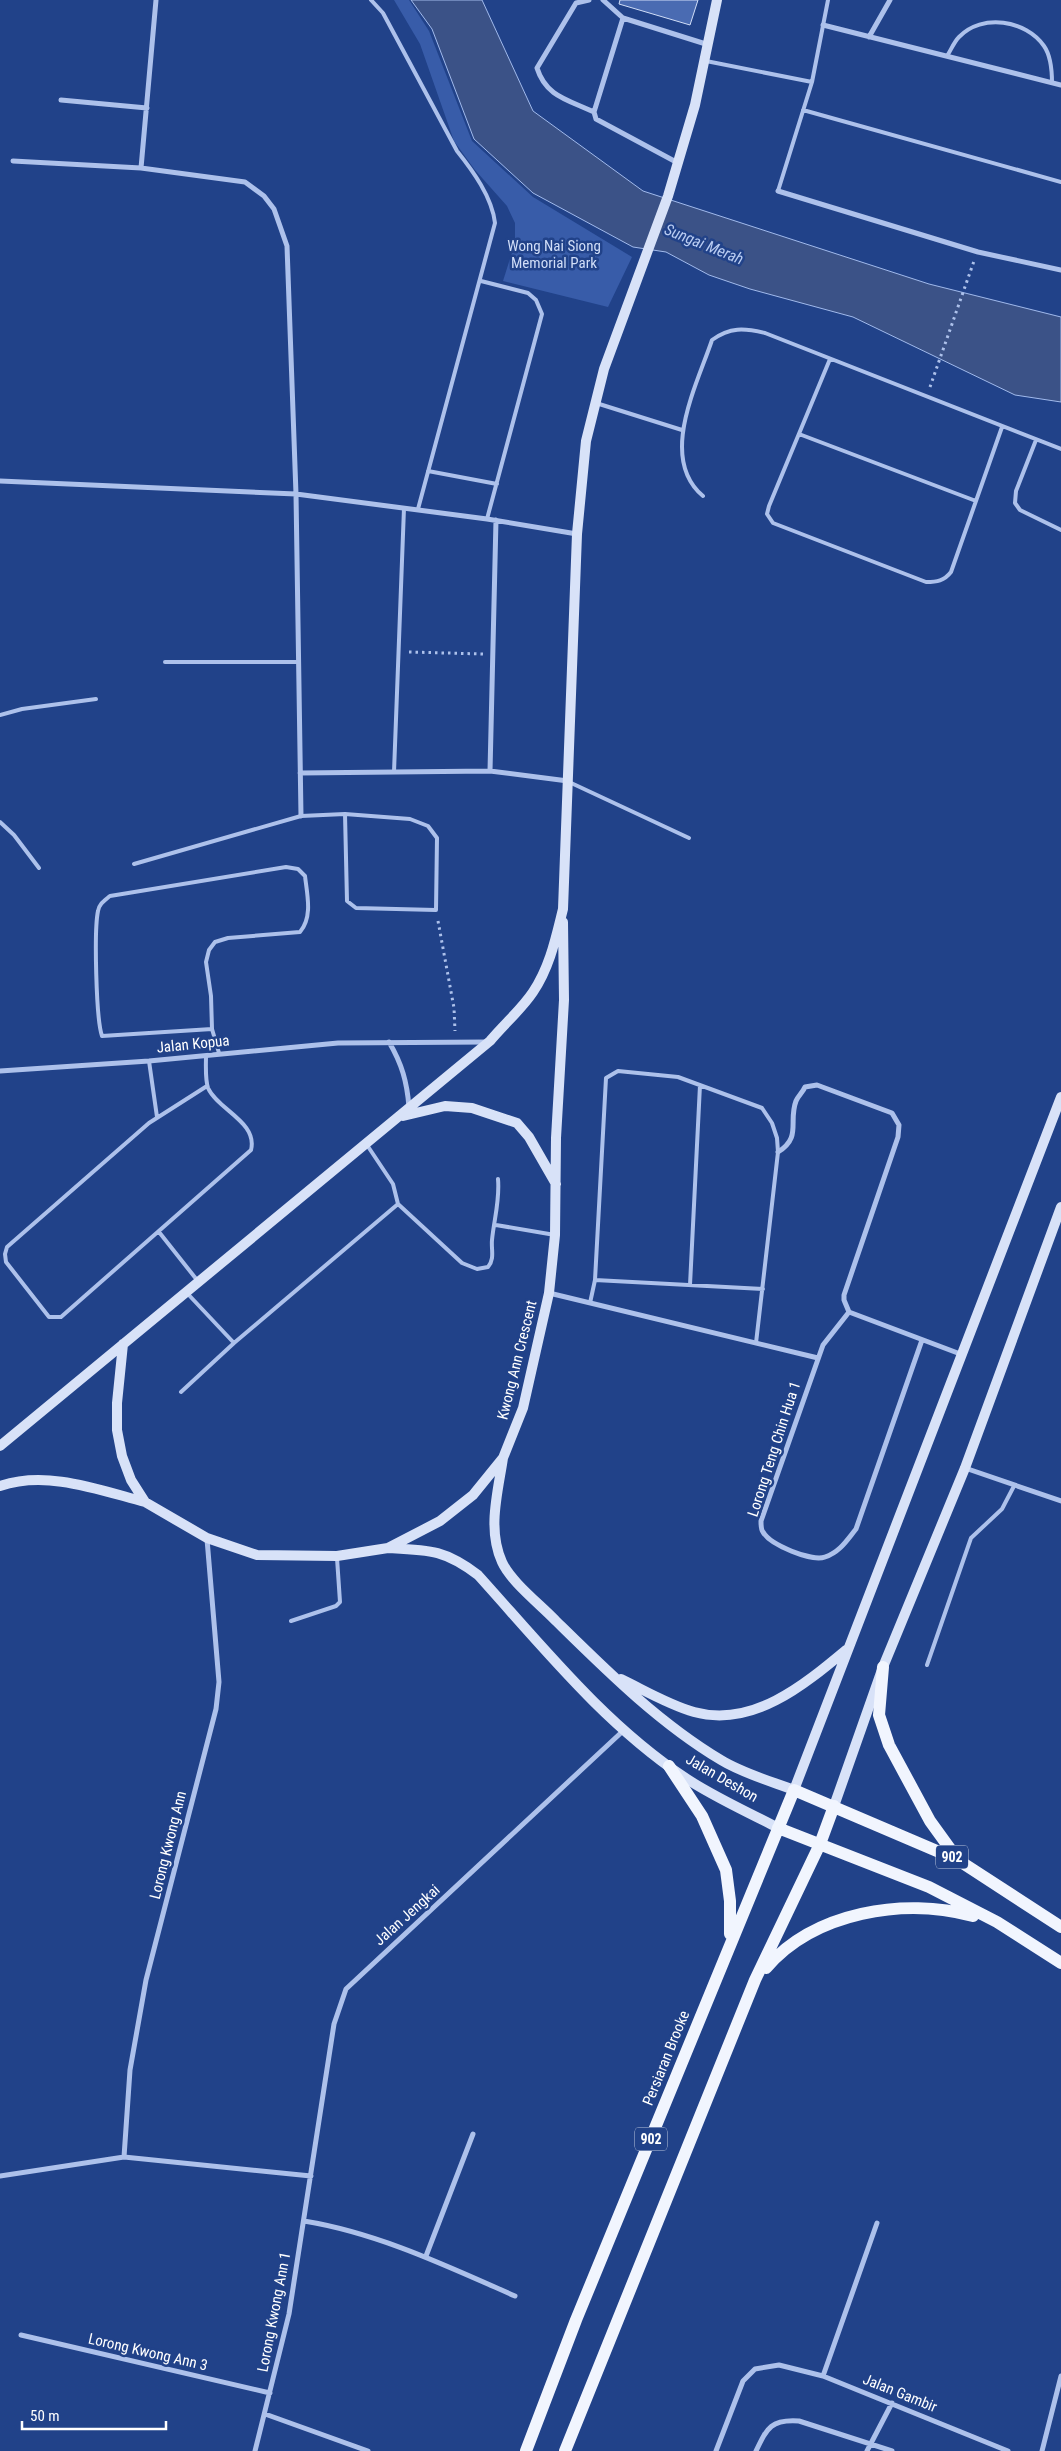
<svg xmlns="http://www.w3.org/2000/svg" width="1061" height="2451" font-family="'Roboto Condensed',sans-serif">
<rect width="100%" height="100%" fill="#214289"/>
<!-- green -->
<path fill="#385ca9" d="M394,0H409L429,31L472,141L533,197L632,257L608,307L503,281L515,243V223L507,206L475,170L454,141L420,44Z"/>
<!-- water -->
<path fill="#3b5287" stroke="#a1baec" d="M411,0H482L533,111L643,191L929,284L1061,317V402L1015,395L853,317L750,289L709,275L666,252L633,247L533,193L474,139L432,29Z"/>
<!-- building -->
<path fill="#4a6bb2" stroke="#d1def8" d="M620,0H698L690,25L619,4Z"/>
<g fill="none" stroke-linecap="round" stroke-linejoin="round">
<!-- path -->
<path stroke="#adc1eb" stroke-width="3" stroke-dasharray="2.5 4" stroke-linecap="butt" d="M930,387L974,261
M409,652L483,654
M438,921L454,1008L455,1031"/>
<!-- lane -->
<path stroke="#adc1eb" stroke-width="4" d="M371,0L383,13L457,151C473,171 492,197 495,223L418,509
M947,56C951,50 954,42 959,37C982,13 1026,20 1044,46C1051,56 1052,71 1052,83
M706,61L812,82
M803,110L1061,182
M778,191L812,82L828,0
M481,281L528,293L536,300L542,314L487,519
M830,359L769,506L767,514L773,523L926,582C937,582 944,581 951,572L1002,427
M596,403L682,430
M799,434L976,501
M1036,440L1016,491L1015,503L1020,510L1061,530
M428,471L497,484
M703,496C658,458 697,385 712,340C730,327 744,328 765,333L1061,449
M165,662H298
M0,715L22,709L96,699
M394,772L404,508
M569,782L689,838
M0,822L14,835L39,868
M134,864L301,816L345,814L410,819L428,826L437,838L436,910L356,908L347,901L345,814
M212,1029L102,1036C96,1019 94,930 98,911C99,904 104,901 110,896L286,867L298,869L305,876C307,894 313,917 300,932L228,938L215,942L209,950L206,962L211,996L212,1029L219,1053
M206,1056C206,1065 205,1079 208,1088C218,1110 258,1122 251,1150L61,1317H49L6,1262L5,1254L7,1247L149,1123L207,1086
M149,1061L157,1117
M398,1204L462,1263L477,1269L488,1267C495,1259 491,1249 492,1240C494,1219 500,1201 498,1179
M496,1225L555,1235
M159,1232L197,1280
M595,1280L763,1289
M690,1285L700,1085
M186,1292L234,1343
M590,1303L595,1280L606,1078L618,1071L678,1077L762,1108L772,1123L777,1138L778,1152L756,1343
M181,1392L234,1343L398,1204L393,1184L367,1145
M291,1621L336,1606L340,1602L337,1558
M927,1665L971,1538L1002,1509L1014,1486"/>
<!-- street -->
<path stroke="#adc1eb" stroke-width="5" d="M589,0L576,3L537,68C546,97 569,100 594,112
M603,0L623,18L709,45
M623,18L594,112L596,119L678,163
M823,25L1061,85
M869,37L890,0
M61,100L147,108
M13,161L141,168L245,182L264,196L274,209L287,246L296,494L301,816
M141,168L156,0
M778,191L978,252L1061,270
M0,481L296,494L487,519L577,534
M490,771L496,520
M300,773L490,771L568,781
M389,1042C402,1064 407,1082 409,1107
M0,1071L149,1061L338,1043L486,1042
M778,1152C802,1137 788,1122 796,1101C798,1096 803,1092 805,1087L817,1085L892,1113L899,1125L898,1137L844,1295V1300L849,1312
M549,1293L818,1358
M849,1312L823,1345L761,1521C761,1524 761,1530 763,1532C770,1545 812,1562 825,1557C840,1552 847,1540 856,1529L922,1340
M849,1312L963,1355
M965,1468L1061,1501
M124,2157L130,2070L146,1980L216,1709L219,1682L207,1539
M0,2176L124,2157L311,2176
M304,2221C378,2233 447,2266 515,2296
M426,2256L473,2134
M21,2335L270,2393
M823,2376L877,2223
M265,2414L368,2451
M255,2451L289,2314L334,2024L346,1989L624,1730
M716,2451L743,2381L755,2369L779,2365L823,2376L1008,2451
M756,2451C767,2428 771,2419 799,2421L892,2451
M867,2451L892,2403
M1042,2451L1061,2376"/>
<!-- secondary -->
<path stroke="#d8e2f8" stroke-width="10" d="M403,1116L445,1106L472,1108L517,1123L529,1137L556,1184
M123,1344L117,1403V1430L122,1456L131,1480L145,1502L207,1538L257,1555L337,1556L388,1548L440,1521L473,1495L503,1458L523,1408L549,1293L555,1235L556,1138L564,1000L563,922
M0,1446L490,1041C504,1024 521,1010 533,992C550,967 556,937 563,909L577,534L586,441L604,369L668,196L695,105L717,0
M503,1458C498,1492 487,1529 502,1562C511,1582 541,1605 556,1621C607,1671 659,1723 721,1760C742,1773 770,1781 794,1790L1061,1097
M0,1486C47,1470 99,1490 145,1502
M389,1548C430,1550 445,1550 478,1575C543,1647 606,1726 687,1779C716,1798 748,1812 778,1828
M621,1679C644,1690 669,1705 694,1712C753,1728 804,1685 846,1650
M834,1806L883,1667L965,1468L1061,1207"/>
<!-- primary -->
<path stroke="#f1f5fe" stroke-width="12" d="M883,1667L879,1715L889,1745L930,1821L956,1857
M669,1766L702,1816L726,1870L730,1901V1934
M778,1828L929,1887L997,1922L1061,1963
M766,1968C814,1912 904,1897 973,1916
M526,2451L576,2320L794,1790L958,1860L1061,1927
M565,2451L755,1980L820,1844L834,1806"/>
</g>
<g text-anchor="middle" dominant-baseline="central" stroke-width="5" stroke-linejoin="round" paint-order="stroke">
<!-- shield labels -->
<g fill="#214289" stroke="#bcc6dc" stroke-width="1">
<rect x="936" y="1845.5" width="32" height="23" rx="4"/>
<rect x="635" y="2127.5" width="32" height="23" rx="4"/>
</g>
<g font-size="14" font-weight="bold" fill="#fff">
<text x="952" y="1857">902</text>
<text x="651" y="2139">902</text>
</g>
<!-- park labels -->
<g font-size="15" fill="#d1def8" stroke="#214289">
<text x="554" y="246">Wong Nai Siong<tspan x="554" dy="17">Memorial Park</tspan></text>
</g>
<!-- street labels -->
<g font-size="15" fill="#fff" stroke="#214289">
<text transform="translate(193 1044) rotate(-6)">Jalan Kopua</text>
<text transform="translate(517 1360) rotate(-76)">Kwong Ann Crescent</text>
<text transform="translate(774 1449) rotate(-72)">Lorong Teng Chin Hua 1</text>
<text transform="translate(722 1778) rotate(30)">Jalan Deshon</text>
<text transform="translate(168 1845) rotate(-76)">Lorong Kwong Ann</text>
<text transform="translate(407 1915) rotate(-42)">Jalan Jengkai</text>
<text transform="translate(666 2058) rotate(-68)">Persiaran Brooke</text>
<text transform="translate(274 2312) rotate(-79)">Lorong Kwong Ann 1</text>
<text transform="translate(148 2352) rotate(13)">Lorong Kwong Ann 3</text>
<text transform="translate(900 2393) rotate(22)">Jalan Gambir</text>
</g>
<!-- water labels -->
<g font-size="16" font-style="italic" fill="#b9ccf2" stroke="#214289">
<text transform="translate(704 244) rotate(22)">Sungai Merah</text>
</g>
</g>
<!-- scale -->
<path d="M22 2421v8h144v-8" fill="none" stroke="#ffffff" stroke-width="2.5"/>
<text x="30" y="2421" font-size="15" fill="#ffffff" stroke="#214289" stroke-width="4" paint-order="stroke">50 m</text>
</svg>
